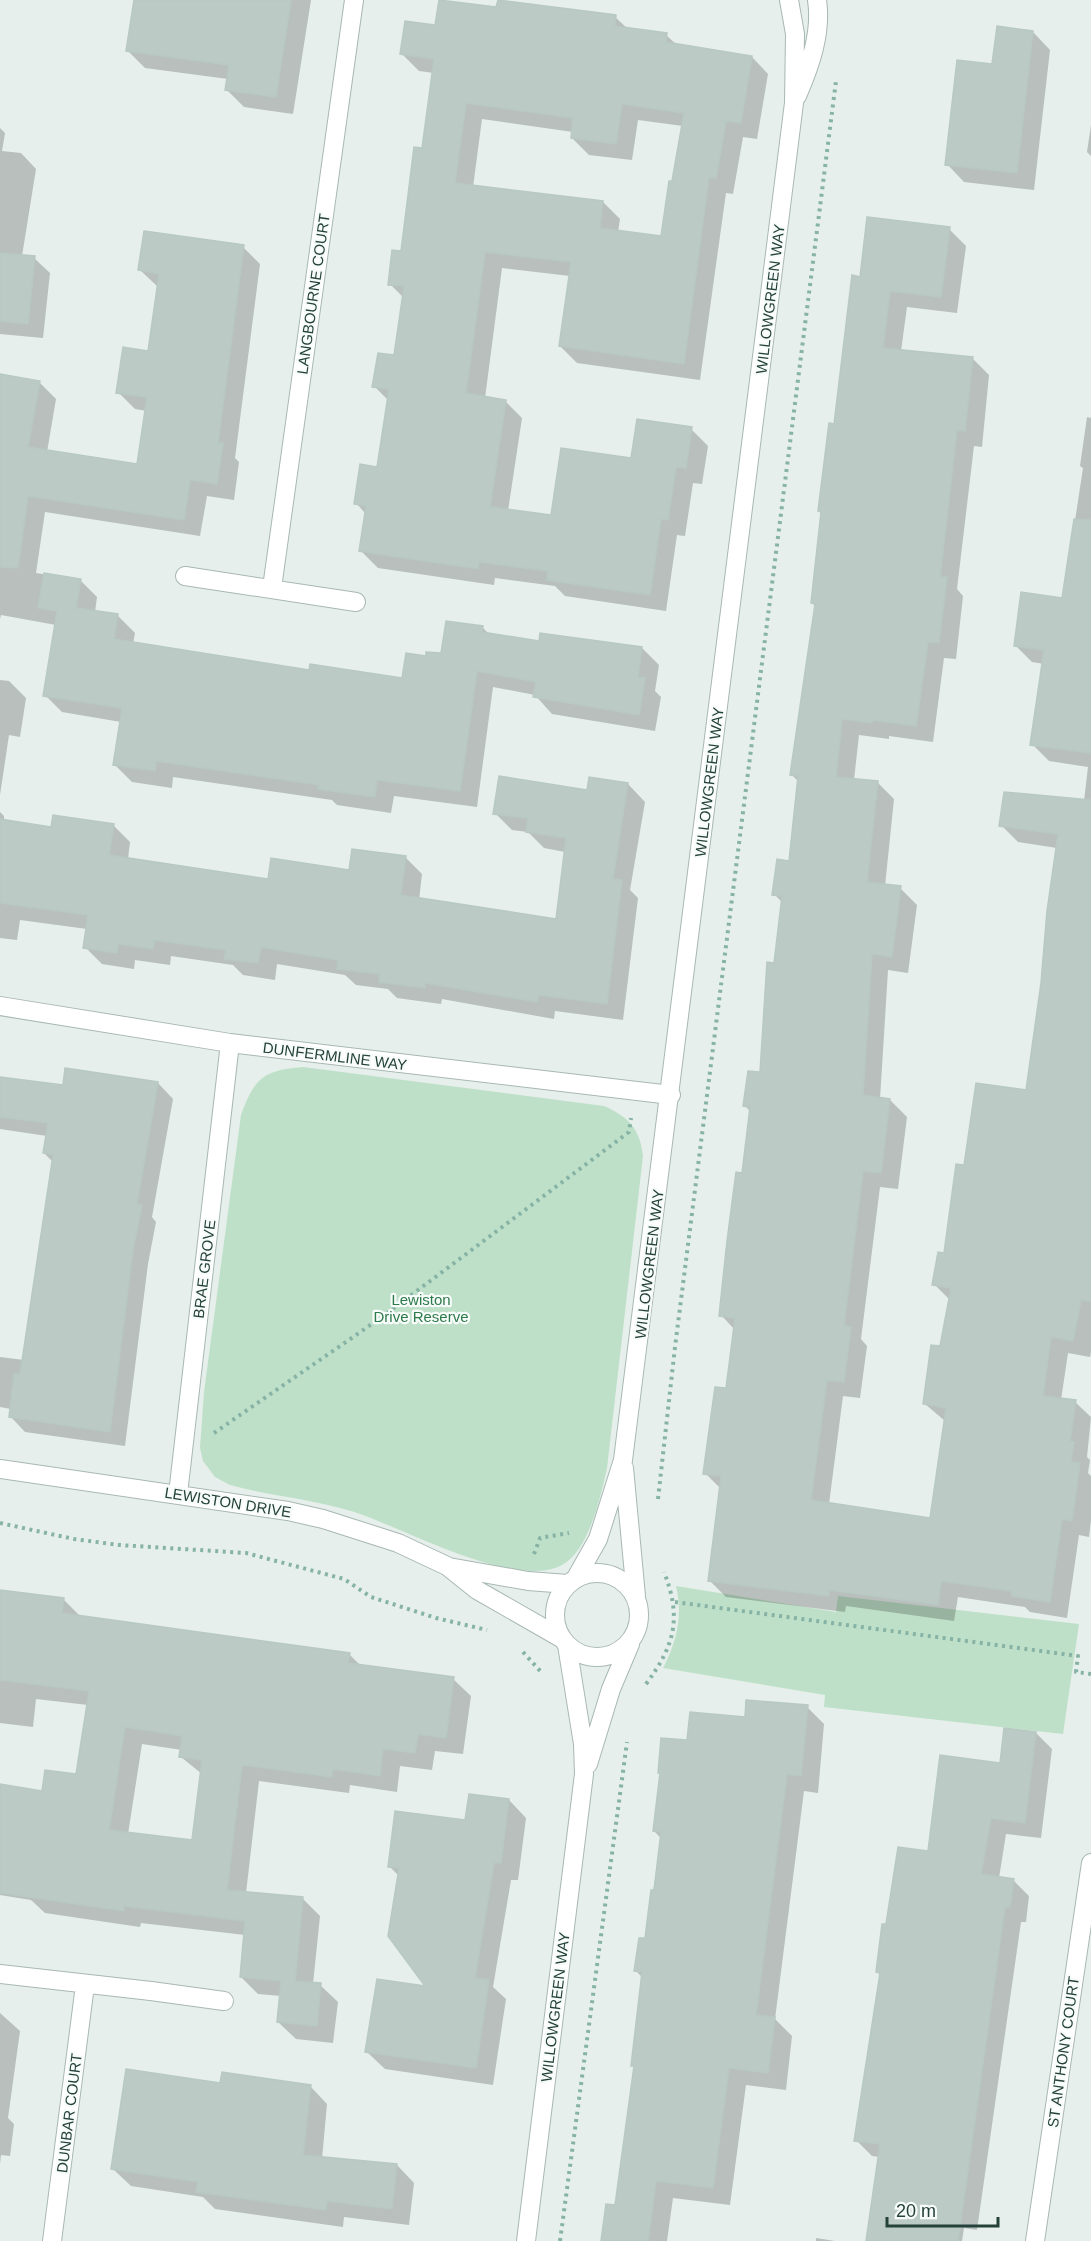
<svg xmlns="http://www.w3.org/2000/svg" width="1091" height="2241" font-family="Helvetica,sans-serif">
<rect width="100%" height="100%" fill="#e6efeb"/>
<!-- green -->
<path fill="#bfe0c8" d="M303,1067L604,1106C629,1117 640,1129 643,1156L607,1468C601,1495 589,1551 562,1565C514,1591 401,1526 351,1511C311,1499 270,1496 230,1485L215,1477L203,1461L200,1448L204,1392L241,1115C254,1079 263,1070 303,1067Z
M676,1586L836,1612L838,1596L1079,1624L1063,1734L824,1707L825,1695L663,1668C677,1641 683,1615 676,1586Z"/>
<!-- shadow -->
<path fill="#0003" fill-rule="evenodd" d="M135,0H311L293,114L244,107L227,90L228,79L145,68L127,50Z
M497,9L615,17L628,29L666,35L677,45L752,57L768,74L757,139L743,137L733,194L726,193L700,380L577,363L560,346L570,276L502,268L485,398L505,401L522,418L508,511L552,517L632,460L691,429L708,446L702,484L693,483L685,536L677,535L666,611L565,596L555,586L495,578L494,585L378,568L361,551L366,514L356,503L378,469L389,401L374,386L395,357L404,298L390,284L402,253L424,149L434,73L419,71L402,54L437,27ZM482,119L573,132L572,138L589,155L632,160L638,120L683,126L662,238L618,232L620,219L603,202L473,187Z
M1033,32L1050,50L1034,190L964,182L947,164Z
M1091,125V156L1087,152Z
M0,128L5,133L2,151L21,153L36,169L22,256L34,258L50,273L43,338L0,334Z
M949,229L966,246L957,313L907,307L901,351L972,358L989,375L982,447L974,446L957,589L963,596L956,659L944,658L933,742L889,736V739L859,735L854,780L877,782L894,799L885,886L900,888L917,905L908,973L888,970L880,1099L890,1100L907,1117L898,1189L880,1187L861,1339L867,1346L860,1398L843,1396L829,1504L932,1519L945,1421L925,1404L941,1347L950,1300L934,1284L945,1255L966,1167L1027,1092L1043,984L1057,848L1018,842L1001,825L1084,801L1088,767L1049,761L1032,744L1044,664L1032,662L1015,645L1063,600L1083,468L1080,466L1087,417L1091,418V1352L1090,1357L1068,1353L1061,1400L1075,1402L1091,1417L1087,1457L1090,1460L1088,1473L1091,1476V1520L1089,1537L1079,1535L1067,1618L1030,1612L1025,1607L958,1597L954,1621L846,1606L845,1612L726,1597L709,1580L721,1489L705,1473L728,1390L735,1330L721,1315L751,1112L745,1106L761,1074L783,903L774,894L791,863L799,782L792,775L795,739H798L816,606L812,603L835,425L861,278Z
M243,247L260,264L235,458L239,462L234,500L207,496L200,536L45,512L36,573L80,580L97,597L95,612L118,616L135,633L133,644L311,672L404,679L427,658L443,655L482,627L490,635L540,643L642,648L659,665L655,691L661,697L655,731L552,714L535,695L493,687L477,807L394,796L391,813L337,805L332,800L173,777L172,788L132,782L115,765L121,722L62,712L45,695L56,625L1,615L0,619V376L39,382L56,399L47,452L138,465L147,411L135,409L118,392L149,352L158,287L140,270Z
M0,680L9,681L26,698L20,737L9,735L0,795Z
M628,784L645,802L630,890L638,898L623,1020L555,1011L554,1019L442,999L441,1004L397,998L388,989L356,985L345,975L277,964L275,980L243,975L233,965L171,956L170,965L135,960L134,969L102,964L85,947L87,929L20,920L17,940L0,938V812L4,816V821L53,828L113,825L130,842L128,859L269,880L350,872L405,857L422,874L419,900L557,921L565,852L544,848L528,832L512,830L495,813Z
M0,1079L64,1087L158,1083L173,1099L152,1217L156,1222L148,1264L125,1446L25,1432L10,1416L11,1409L0,1407V1357L24,1360L53,1162L44,1153L47,1136L0,1129Z
M0,1591L63,1599L81,1617L349,1654L361,1666L453,1679L471,1696L463,1754L435,1751L432,1770L400,1766L397,1792L350,1785L349,1793L259,1781L246,1893L303,1899L320,1916L313,1984L320,1985L338,2002L333,2043L296,2039L278,2022L281,1996L258,1994L241,1977L245,1935L141,1923L140,1927L45,1913L31,1900L0,1895V1786L43,1793L78,1776L88,1705L36,1699L33,1727L0,1723ZM142,1744L182,1750L181,1757L202,1774L193,1842L128,1834Z
M807,1707L824,1724L818,1793L804,1791L775,2019L792,2036L786,2090L746,2085L730,2205L673,2198L667,2241H602L616,2206L635,2068L632,2065L643,1978L636,1971L646,1940L661,1838L654,1831L688,1742L746,1719Z
M1036,1733L1052,1749L1041,1838L1006,1834L999,1878L1013,1880L1029,1896L1026,1922H1021L977,2230L964,2228L962,2241H868L880,2157L872,2156L856,2140L881,1976L877,1972L887,1926L929,1853L1002,1764Z
M509,1800L526,1818L518,1880H511L493,1987L506,1999L493,2085L385,2069L367,2052L428,1988L399,1876L390,1867Z
M0,2013L20,2031L8,2118L14,2124L10,2156L1,2155L0,2164Z
M222,2085L310,2086L327,2104L322,2159L397,2165L414,2183L409,2225L344,2217L343,2227L215,2209L203,2197L131,2186L113,2169Z
M816,2238L835,2241H816Z"/>
<!-- building -->
<path fill="#bbcac4" stroke="#b8c9c2" stroke-width="1.5" fill-rule="evenodd" d="M134,0H291L276,97L225,90L229,65L126,51Z
M439,0L496,7L498,0L616,15L615,26L667,33L666,42L752,56L741,123L726,121L716,178L709,177L684,364L559,346L571,262L485,252L466,393L506,400L490,507L551,515L561,448L631,458L637,419L692,427L686,468L676,467L668,520L661,519L650,595L547,580L548,571L479,562L478,569L359,551L366,506L354,504L360,464L377,467L389,389L372,387L378,353L394,355L404,286L388,285L392,250L401,251L414,147L422,148L434,59L400,54L405,21L435,25ZM466,103L573,118L571,138L616,144L622,104L684,113L672,181H669L661,236L600,228L603,201L455,183Z
M997,26L1033,31L1017,173L945,165L957,60L992,64Z
M867,217L950,227L941,297L890,291L883,348L973,357L965,431L957,430L940,577H947L939,643L928,642L916,726L873,720L872,723L842,719L836,777L878,781L867,882L901,886L892,957L872,954L863,1095L890,1099L881,1173L863,1171L844,1326L851,1327L844,1382L827,1380L811,1500L930,1518L946,1408L923,1404L931,1345L940,1346L951,1288L932,1285L938,1252L944,1253L956,1164L964,1165L976,1083L1026,1090L1041,983L1047,911L1058,834L999,826L1004,792L1091,800V1302L1081,1300L1073,1341L1051,1337L1043,1396L1076,1400L1070,1441L1074,1442L1071,1462L1080,1463L1072,1521L1062,1519L1050,1602L1012,1596L1011,1591L941,1581L938,1605L829,1590V1596L708,1581L721,1476L703,1474L715,1387L726,1388L735,1318L719,1316L727,1241L736,1172L742,1173L750,1107L743,1106L748,1071L760,1072L767,962L774,963L782,896L772,895L777,859L789,861L798,776L790,775L815,604L811,603L821,512L818,511L829,423L834,424L852,275L860,277Z
M144,231L244,245L218,443H223L217,484L190,480L184,520L28,496L18,568L0,567V374L40,381L28,447L137,464L147,397L116,393L123,347L148,351L159,274L138,270Z
M0,253L35,256L28,324L0,321Z
M1074,519L1091,520V753L1030,745L1044,650L1014,646L1021,592L1062,598Z
M44,573L81,579L76,608L118,614L114,639L309,670L310,664L402,678L406,653L426,656V652L441,653L446,621L483,626L482,632L539,641L540,633L642,647L638,677L645,678L639,715L533,697L536,682L477,671L460,791L377,780L375,797L318,789L319,785L156,761L155,771L113,765L122,708L43,696L57,611L38,608Z
M499,776L587,790L589,777L628,783L613,879L622,880L607,1004L539,995L537,1002L425,983V988L379,982L380,974L337,969L338,960L261,947L258,963L224,959L226,950L154,940L153,949L118,944L117,953L83,948L88,915L0,903V819L51,827L53,815L114,824L109,855L268,879L271,858L349,870L352,849L406,856L401,895L556,919L566,838L526,832L528,818L493,814Z
M65,1068L158,1082L137,1204L142,1205L133,1249L110,1432L9,1417L14,1374H20L53,1155L43,1153L48,1123L0,1117V1077L63,1085Z
M0,1590L64,1598L62,1613L350,1653L348,1663L454,1677L446,1738L418,1734L415,1753L383,1749L380,1776L333,1769L332,1777L242,1765L227,1890L303,1897L295,1981L321,1983L317,2026L277,2022L281,1981L240,1977L245,1921L124,1906V1911L0,1893V1784L42,1791L45,1770L76,1774L89,1691L0,1680ZM125,1727L182,1736L179,1757L202,1760L192,1840L109,1830Z
M746,1700L808,1705L801,1776L787,1774L756,2015L775,2017L768,2073L729,2068L713,2188L656,2181L648,2241H601L606,2204L615,2205L634,2066H631L642,1972L634,1971L639,1938H645L651,1890H654L661,1832L653,1831L660,1773H658L661,1738L687,1740L690,1712L745,1717Z
M1004,1728L1036,1732L1025,1823L991,1818L981,1874L1014,1879L1010,1907H1005L958,2241H866L880,2144L854,2141L880,1973L876,1972L882,1924H886L898,1847L928,1851L940,1755L1000,1763Z
M469,1794L509,1799L501,1863H494L475,1978L489,1980L476,2068L365,2052L377,1979L425,1986L388,1936L399,1868L388,1867L395,1811L465,1820Z
M126,2069L220,2083L222,2072L311,2085L303,2155L397,2164L392,2209L327,2201L326,2210L196,2192L198,2182L111,2169Z"/>
<g fill="none" stroke-linecap="round" stroke-linejoin="round">
<defs>
<path id="lane" d="M151,1991L224,2001"/>
<path id="street" d="M797,96C810,66 822,33 817,0
M185,576L356,602
M272,588L354,0
M0,1006L230,1043L671,1095
M624,1468L636,1596
M0,1469L288,1511L323,1519L398,1543L447,1566L477,1590L561,1638
M178,1494L230,1043
M449,1567L528,1581L568,1584
M555 1615a42 42 0 1 1 84 0a42 42 0 1 1-84 0Z
M576,1578L598,1539L623,1460L794,103L795,34L789,0
M588,1764L611,1689L630,1644
M0,1974L151,1991
M52,2241L85,1985
M526,2241L584,1774L583,1744L567,1645
M1035,2241L1091,1863"/>
</defs>
<!-- lane casing -->
<use href="#lane" stroke="#a8b8b2" stroke-width="20"/>
<!-- street casing -->
<use href="#street" stroke="#a8b8b2" stroke-width="20"/>
<!-- path -->
<path stroke="#86b3a5" stroke-width="4" stroke-dasharray="3 4.5" stroke-linecap="butt" d="M214,1433L382,1317L629,1132L631,1118
M658,1499L675,1347L836,81
M0,1523L74,1539L119,1545L246,1553L344,1579L371,1597L436,1618L487,1630
M534,1554L540,1538L569,1533
M675,1602L1078,1656L1076,1672L1091,1674
M523,1652L542,1673
M646,1684C675,1645 682,1618 664,1572
M560,2241L627,1742"/>
<!-- lane -->
<use href="#lane" stroke="#fff" stroke-width="18"/>
<!-- street -->
<use href="#street" stroke="#fff" stroke-width="18"/>
</g>
<g text-anchor="middle" dominant-baseline="central" stroke-width="4.5" stroke-linejoin="round" paint-order="stroke">
<!-- street labels -->
<g font-size="15" fill="#24423a" stroke="#f7fbf9">
<text transform="translate(313 294) rotate(-82)">LANGBOURNE COURT</text>
<text transform="translate(770 299) rotate(-83)">WILLOWGREEN WAY</text>
<text transform="translate(709 782) rotate(-83)">WILLOWGREEN WAY</text>
<text transform="translate(335 1056) rotate(7)">DUNFERMLINE WAY</text>
<text transform="translate(649 1264) rotate(-83)">WILLOWGREEN WAY</text>
<text transform="translate(204 1269) rotate(-83)">BRAE GROVE</text>
<text transform="translate(228 1502) rotate(9)">LEWISTON DRIVE</text>
<text transform="translate(555 2007) rotate(-83)">WILLOWGREEN WAY</text>
<text transform="translate(1063 2052) rotate(-82)">ST ANTHONY COURT</text>
<text transform="translate(69 2113) rotate(-83)">DUNBAR COURT</text>
</g>
<!-- park labels -->
<g font-size="15" fill="#2d7a4b" stroke="#f7fbf9">
<text x="421" y="1299">Lewiston<tspan x="421" dy="17">Drive Reserve</tspan></text>
</g>
</g>
<!-- scale -->
<path d="M887 2217v9h111v-9" fill="none" stroke="#24423a" stroke-width="3"/>
<text x="896" y="2217" font-size="18" fill="#24423a" stroke="#f7fbf9" stroke-width="4.5" paint-order="stroke">20 m</text>
</svg>
